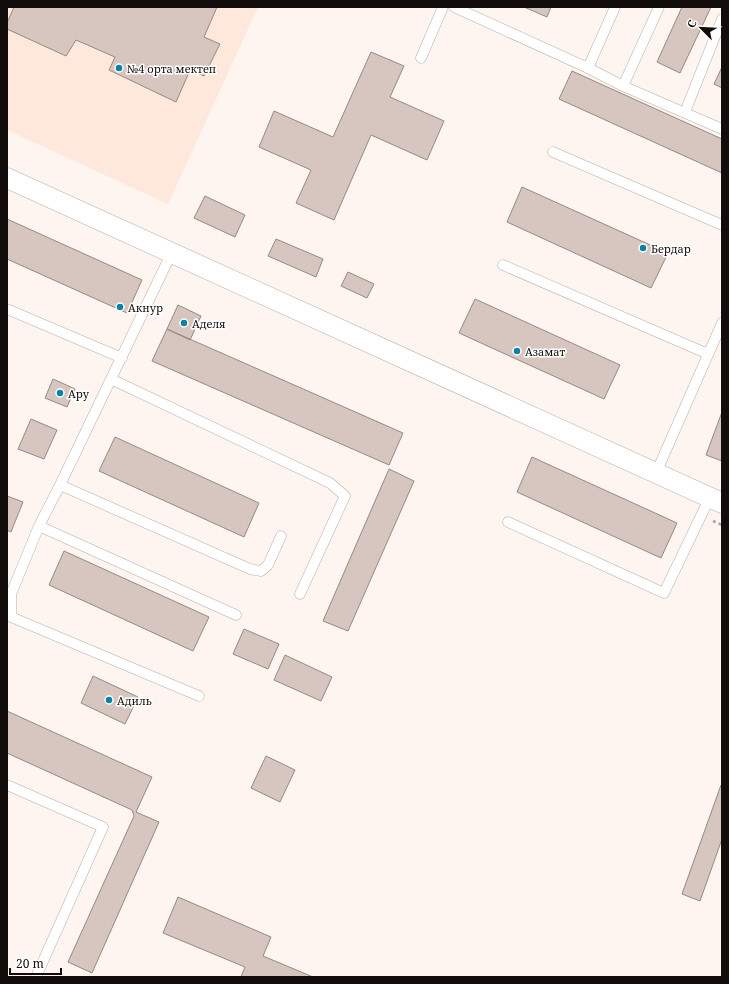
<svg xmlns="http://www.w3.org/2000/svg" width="729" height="984" font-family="'Noto Serif',serif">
<rect width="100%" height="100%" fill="#fef4f0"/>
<!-- built -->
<path fill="#fee7db" d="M7,7H258L168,204L7,130Z"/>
<!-- building -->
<path fill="#d6c6bf" stroke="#978982" d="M14,7H217L204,37L220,44L204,76L190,70L176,102L109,70L115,57L76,40L66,56L7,29V23Z
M524,7H551L547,17Z
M682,7H711L680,73L657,62Z
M371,52L404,66L390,97L444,121L427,160L371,135L334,220L296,203L311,170L259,147L274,111L333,137Z
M722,67V88L714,84Z
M572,71L722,139V173L559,99Z
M522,187L668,253L651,288L507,222Z
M205,196L245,215L235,237L194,218Z
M7,219L142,280L127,313L7,259Z
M276,239L323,259L316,277L268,256Z
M348,272L374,284L367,298L341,286Z
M475,299L620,365L604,399L459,333Z
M178,305L201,316L190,340L167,329Z
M167,329L403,433L389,465L152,361Z
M53,379L75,389L67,407L45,398Z
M722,412V461L706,455Z
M31,419L57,430L44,459L18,449Z
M115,437L259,503L244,537L99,471Z
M532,457L677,523L661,558L517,492Z
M389,469L414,481L348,631L323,621Z
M7,496L23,502L11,532L7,530Z
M64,551L209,617L193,651L49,585Z
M244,629L279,644L268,669L233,654Z
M285,655L332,677L321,701L274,680Z
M93,676L138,697L125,724L81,703Z
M7,711L152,777L136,812L159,822L92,973L68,962L134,816L132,810L7,753Z
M266,756L295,770L280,802L251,788Z
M721,785H722V839L700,901L682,894Z
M178,897L271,937L263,956L313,977H241L245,967L163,933Z"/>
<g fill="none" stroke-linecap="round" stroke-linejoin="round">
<defs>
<path id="lane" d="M454,7L588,68L623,86L722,129
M421,58L443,7
M588,68L615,7
M623,86L659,7
M685,112L722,19
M553,152L722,225
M172,252L60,485L39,526L11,594V617L199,696
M503,265L708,354
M7,309L122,358
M111,379L330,483L345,496L300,594
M656,473L722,323
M60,485L250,569L261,571L268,565L281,536
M508,522L664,593L710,497
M39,526L236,615
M7,785L103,827L36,977"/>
<path id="street" d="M7,178L722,503"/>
</defs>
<!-- lane casing -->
<use href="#lane" stroke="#bcada6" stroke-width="11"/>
<!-- street casing -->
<use href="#street" stroke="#bcada6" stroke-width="21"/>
<!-- path -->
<path stroke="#aea5a2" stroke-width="2.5" stroke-dasharray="3 3" stroke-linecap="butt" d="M713,521L722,525"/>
<!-- lane -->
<use href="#lane" stroke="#fff" stroke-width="10"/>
<!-- street -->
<use href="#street" stroke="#fff" stroke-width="20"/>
</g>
<!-- markers -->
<g fill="#0a83a8" stroke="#fff" stroke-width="1.5">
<circle cx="119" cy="68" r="4"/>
<circle cx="643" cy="248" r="4"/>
<circle cx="120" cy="307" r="4"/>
<circle cx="184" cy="323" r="4"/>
<circle cx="517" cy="351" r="4"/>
<circle cx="60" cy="393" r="4"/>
<circle cx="109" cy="700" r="4"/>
</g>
<g text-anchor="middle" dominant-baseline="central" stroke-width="3" stroke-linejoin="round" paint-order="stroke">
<!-- poi labels -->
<g font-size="11" fill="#120d0a" stroke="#fff" text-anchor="start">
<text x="127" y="68">№4 орта мектеп</text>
<text x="651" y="248">Бердар</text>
<text x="128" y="307">Акнур</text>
<text x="192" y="323">Аделя</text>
<text x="525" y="351">Азамат</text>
<text x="68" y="393">Ару</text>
<text x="117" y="700">Адиль</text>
</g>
</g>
<!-- border -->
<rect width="729" height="984" fill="none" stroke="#120d0a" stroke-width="16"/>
<!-- north arrow -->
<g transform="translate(701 28) rotate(294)" stroke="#ffffff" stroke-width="3" paint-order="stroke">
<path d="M0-3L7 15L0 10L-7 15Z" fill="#120d0a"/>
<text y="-6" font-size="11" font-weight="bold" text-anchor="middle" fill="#120d0a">С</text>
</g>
<!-- scale -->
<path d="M10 968v6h51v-6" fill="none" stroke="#120d0a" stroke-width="2"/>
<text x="16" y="968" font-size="12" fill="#120d0a" stroke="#ffffff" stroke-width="3" paint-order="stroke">20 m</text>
</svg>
